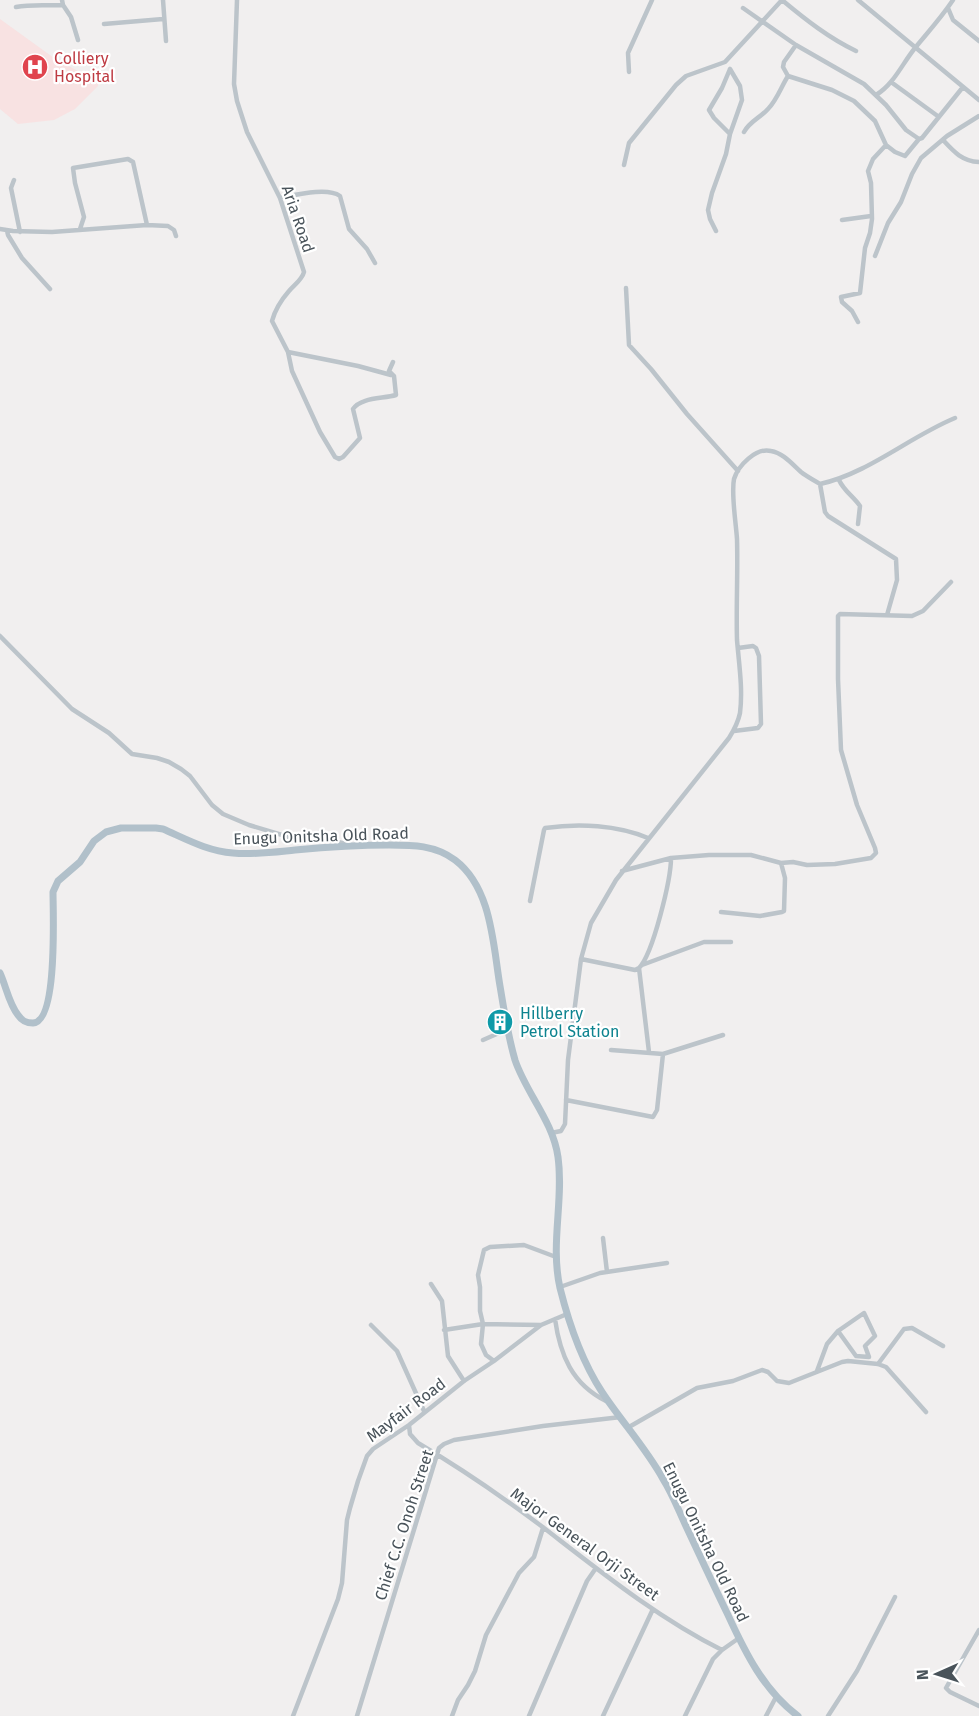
<svg xmlns="http://www.w3.org/2000/svg" width="979" height="1716" font-family="'Fira Sans',sans-serif">
<rect width="100%" height="100%" fill="#f1efef"/>
<!-- medical -->
<path fill="#f8e2e2" d="M0,19L54,58L98,82V86L75,109L54,120L18,124L0,109Z"/>
<g fill="none" stroke-linecap="round" stroke-linejoin="round">
<!-- minor -->
<path stroke="#bcc4ca" stroke-width="4.5" d="M62,0L63,5L71,17L78,40
M163,0L166,41
M237,0L234,84L237,101L247,132L280,198L304,272C302,280 294,285 289,291C282,299 275,310 272,321L288,352L292,371L320,432L335,457L339,459L343,457L360,438L353,409C361,397 383,399 396,395L394,376L389,371L393,362
M782,0C806,20 829,38 856,51
M858,0L979,100
M16,7C32,4 47,6 63,5
M743,8L796,45L864,84L886,105L906,130L919,139
M948,8L953,20L979,41
M104,24L163,19
M730,69L722,88L709,110L714,118L730,134
M629,72L628,53L652,0
M788,76L832,90L854,101L875,121L886,145L895,152L905,156L919,139L922,138L963,87
M891,82L939,117
M876,95C894,84 902,64 915,48C928,32 941,18 953,0
M744,132C750,121 760,118 768,109C777,100 781,87 788,76L783,67L784,62L796,45
M943,140C954,152 962,161 979,162
M624,165L629,143L676,85L686,76L725,62L782,0
M14,180L11,188L20,232
M280,198C296,195 327,187 340,196L349,229L367,249L375,263
M842,220L871,216
M0,229L13,231L52,232L147,225
M80,229L84,217L75,183L73,168L128,159L133,162L147,225L168,226L174,230L176,236
M7,231L8,235L22,258L50,289
M716,231L710,219L708,210L712,193L726,154L730,134L742,100L740,86L730,69
M875,256L888,223L901,202L912,174L921,158L947,136L979,116
M626,288L629,345L651,369L687,414L738,471
M858,322L852,311L842,302L841,297L860,293L865,248L870,233L872,219L871,183L868,171L873,159L886,145
M288,352L358,366L391,375
M839,480C844,491 853,496 860,506L858,524
M820,484L825,512L828,516L896,559L897,580L887,615
M0,636L72,709L109,733L132,754L157,758L169,762L181,769L190,776L212,805L223,814L249,825L292,838L334,841L346,844
M734,731L758,728L761,724L759,656L756,648L753,646L738,648
M622,871L671,858L709,855H751L781,863L793,862L807,865L835,864L871,858L876,853L875,848L857,805L841,750L838,679V616L840,614L912,616L923,611L951,582
M530,901L544,830L545,828C579,823 617,825 648,838
M721,912L760,916L782,912L784,911L785,878L781,863
M581,959L635,970L639,968L649,1052
M642,965L704,942H731
M639,968C653,954 671,879 671,858
M483,1040L508,1029
M611,1050L663,1054L723,1035
M566,1100L653,1117L657,1110L663,1054
M551,1133L561,1131L565,1124L568,1060L581,959L591,923L616,880L729,738C734,730 738,723 740,713C743,689 739,664 737,640C736,606 738,573 737,539C736,523 731,494 734,479C738,466 756,447 771,451C783,453 792,464 801,472C807,477 814,480 820,484C869,473 909,437 955,418
M603,1238L607,1272
M431,1284L442,1301L448,1356L464,1381
M560,1287L600,1273L667,1263
M555,1319C560,1355 572,1384 606,1401
M371,1325L397,1351L424,1411
M444,1330L483,1324L541,1325
M494,1361L486,1355L481,1344L483,1324L480,1311V1287L478,1275L484,1250L490,1247L524,1245L556,1257
M878,1364L904,1329L912,1328L943,1346
M817,1371L827,1344L838,1331L856,1356L869,1357L865,1346L875,1336L864,1313L838,1331
M409,1425L410,1434L418,1443C462,1469 504,1498 544,1528C601,1572 658,1618 722,1650
M629,1427L697,1388L733,1381L762,1370L768,1372L777,1381L789,1383L842,1362L848,1361L878,1364L886,1367L926,1412
M979,1630L946,1688L950,1692L979,1706
M293,1716L338,1599L342,1583L347,1520L350,1508L358,1481L367,1456L373,1449L409,1425L464,1381L494,1361L541,1325L567,1314
M357,1716L439,1448L444,1444L454,1440L543,1426L621,1417
M452,1716L458,1700L468,1685L475,1671L486,1635L519,1573L534,1557L543,1528
M529,1716L587,1581L596,1568
M603,1716L653,1609
M685,1716L713,1659L722,1650L739,1638
M766,1716L776,1697
M828,1716L857,1671L895,1597"/>
<!-- primary -->
<path stroke="#b1c0ca" stroke-width="7" d="M0,973C6,986 9,1004 18,1015C22,1021 26,1023 33,1023C58,1022 53,911 53,892L58,881L80,862L94,841L106,832L121,828H156L163,829C186,839 207,851 233,853C254,855 275,852 295,850C327,847 358,845 389,845C413,845 435,845 455,860C492,888 493,945 500,986C504,1011 508,1036 515,1060C526,1093 553,1121 558,1157C564,1200 550,1244 560,1288C569,1324 581,1360 602,1392C621,1421 646,1448 663,1479C672,1493 678,1509 685,1524C699,1554 713,1584 728,1615C745,1652 764,1691 798,1716"/>
</g>
<!-- icons -->
<defs>
<symbol id="hospital-disc" viewBox="-11 -11 22 22"><circle r="9.5" fill="#e0444e" stroke="#fff"/><path d="M-5-5h3v3.5h4V-5h3V5h-3V1.5h-4V5h-3Z" fill="#fff"/></symbol>
<symbol id="building-disc" viewBox="-11 -11 22 22"><circle r="9.5" fill="#0f9aa8" stroke="#fff"/><path d="M-4-6H4V6H1V3H-1V6H-4ZM-2.5-4.3h1.7v1.8h-1.7ZM.8-4.3h1.7v1.8H.8ZM-2.5-1h1.7V.8h-1.7ZM.8-1h1.7V.8H.8Z" fill="#fff"/></symbol>
</defs>
<g fill-rule="evenodd">
<use href="#hospital-disc" x="20" y="52" width="30" height="30"/>
<use href="#building-disc" x="485" y="1007" width="30" height="30"/>
</g>
<g text-anchor="middle" dominant-baseline="central" stroke-width="4.5" stroke-linejoin="round" paint-order="stroke">
<!-- health labels -->
<g font-size="16" fill="#be3a42" stroke="#fff" text-anchor="start">
<text x="54" y="58">Colliery<tspan x="54" dy="18">Hospital</tspan></text>
</g>
<!-- street labels -->
<g font-size="16" fill="#49535a" stroke="#fff">
<text transform="translate(298 219) rotate(71)">Aria Road</text>
<text transform="translate(321 836) rotate(-2)">Enugu Onitsha Old Road</text>
<text transform="translate(406 1410) rotate(-37)">Mayfair Road</text>
<text transform="translate(404 1525) rotate(-72)">Chief C.C. Onoh Street</text>
<text transform="translate(706 1542) rotate(64)">Enugu Onitsha Old Road</text>
<text transform="translate(585 1544) rotate(36)">Major General Orji Street</text>
</g>
<!-- culture labels -->
<g font-size="16" fill="#0d838f" stroke="#fff" text-anchor="start">
<text x="520" y="1013">Hillberry<tspan x="520" dy="18">Petrol Station</tspan></text>
</g>
</g>
<!-- north arrow -->
<g transform="translate(937 1674) rotate(267)" stroke="#ffffff" stroke-width="4.5" paint-order="stroke">
<path d="M0-4.5L10 22L0 15L-10 22Z" fill="#49535a"/>
<text y="-9" font-size="16" font-weight="bold" text-anchor="middle" fill="#49535a">N</text>
</g>
</svg>
